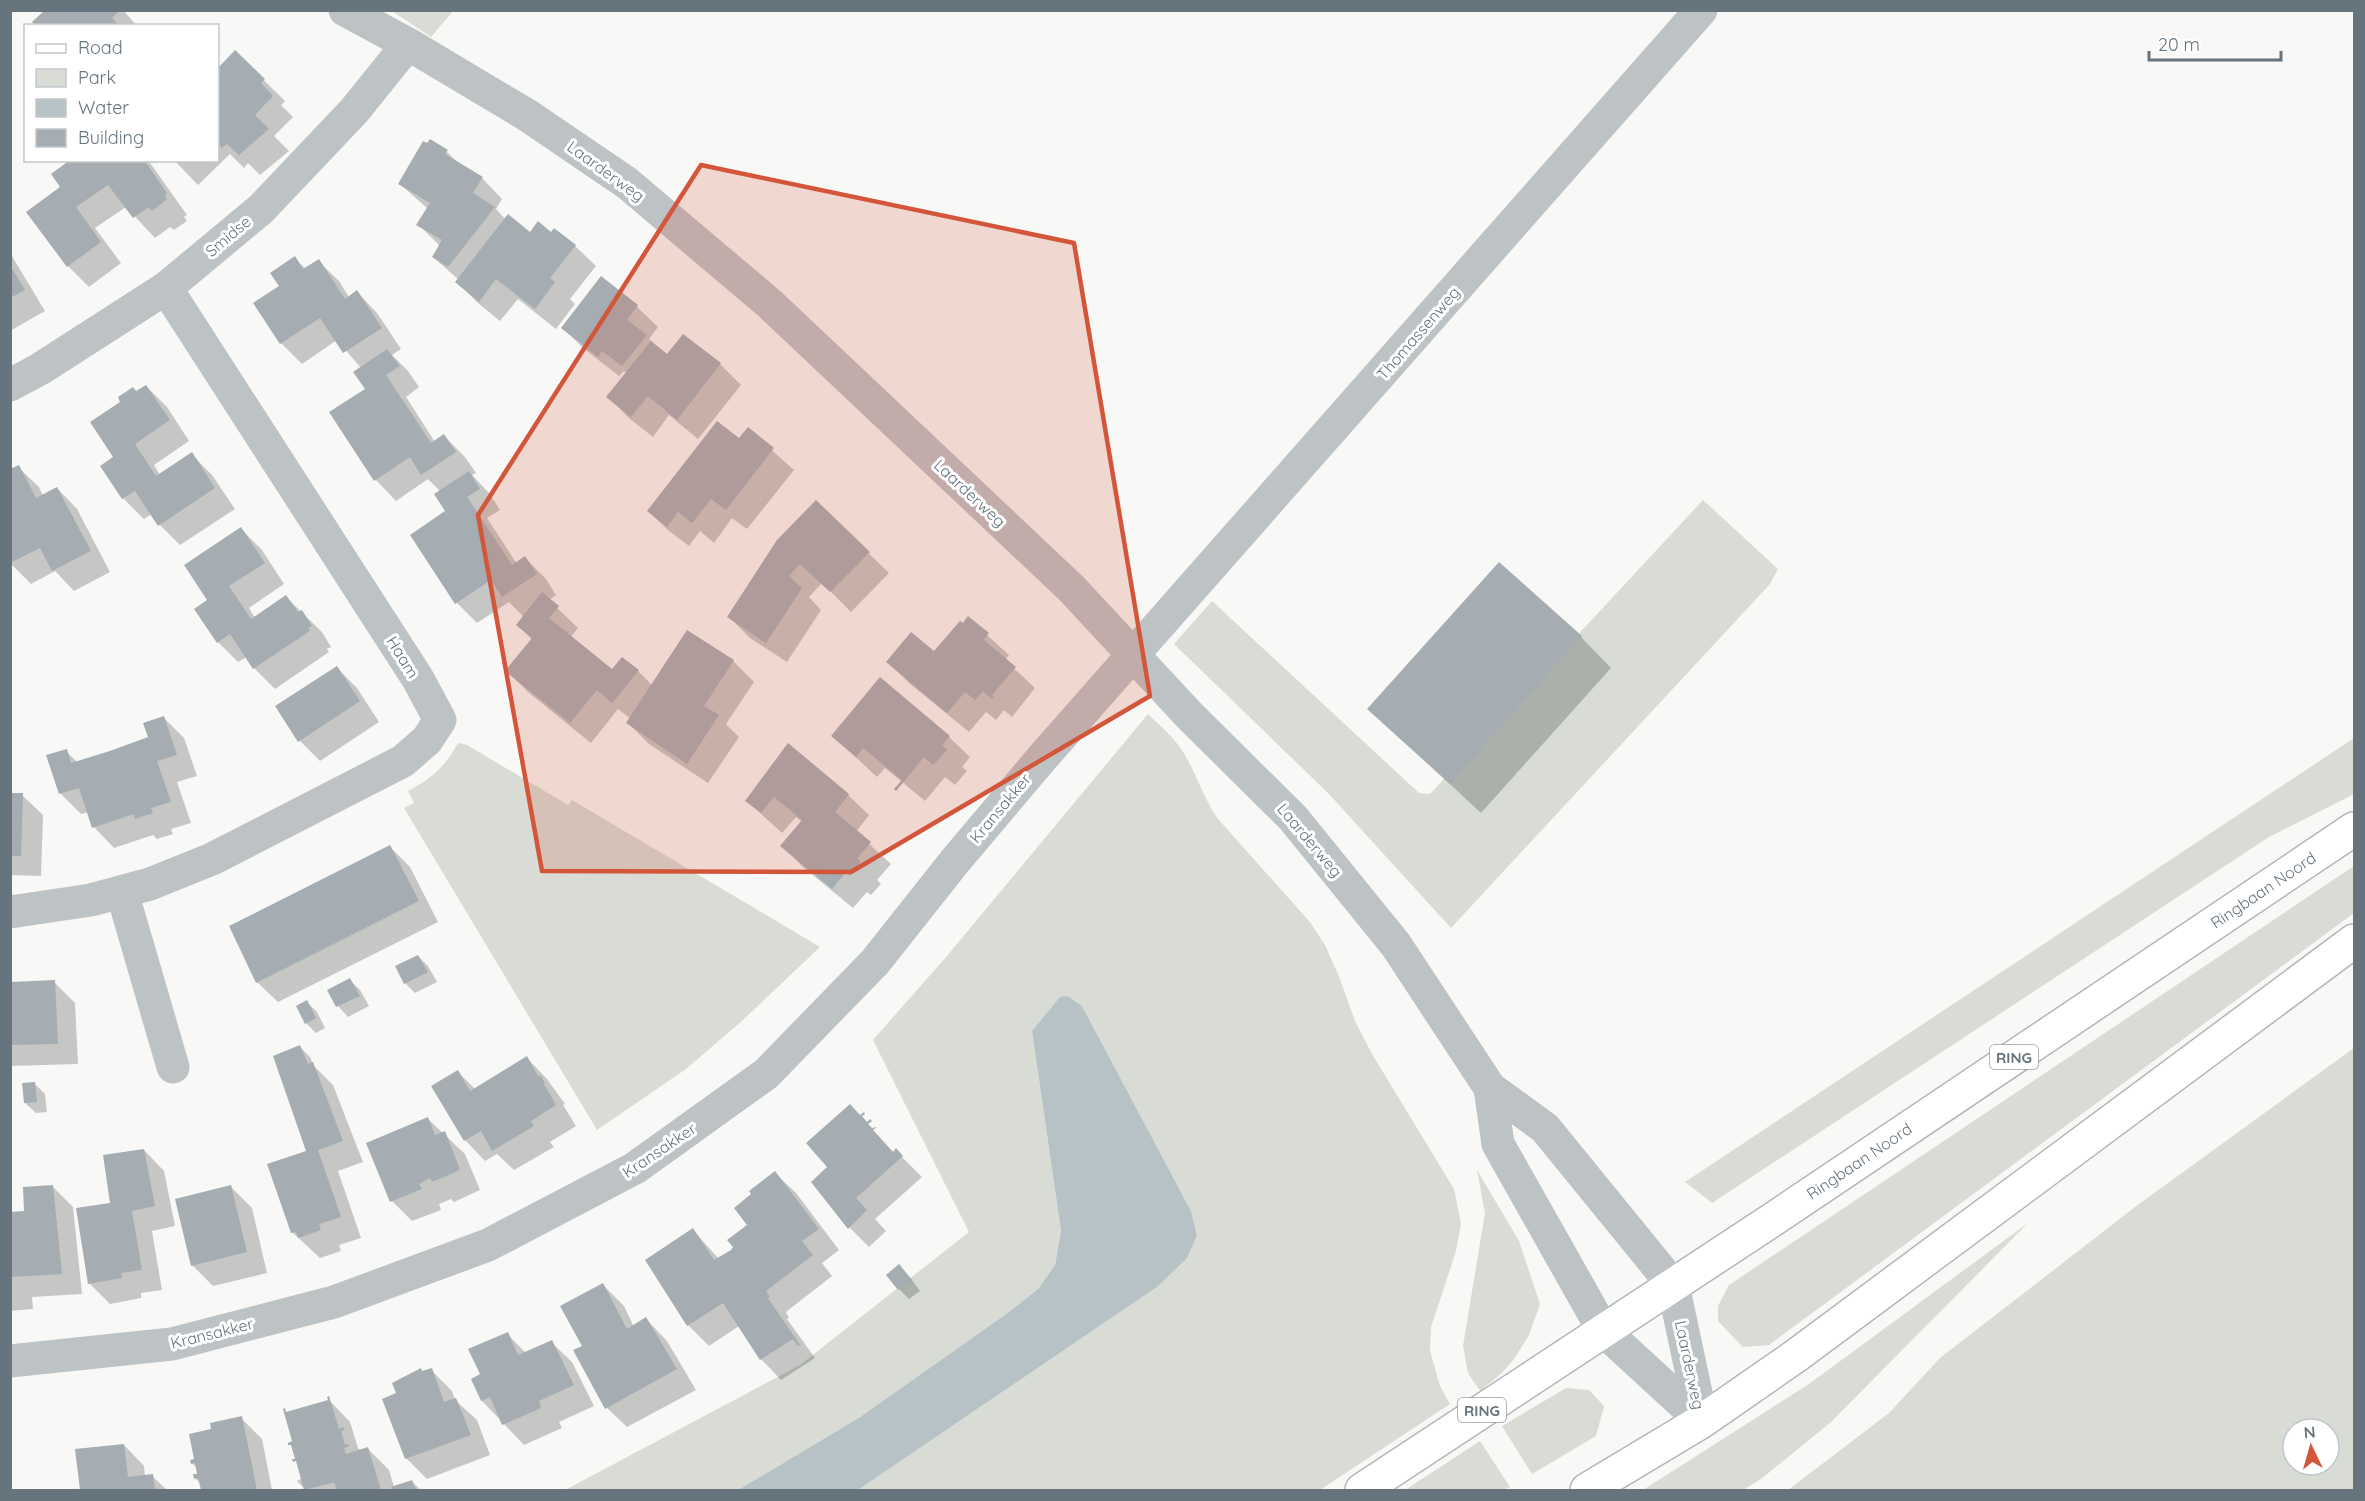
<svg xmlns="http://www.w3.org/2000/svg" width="2365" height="1501" font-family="Quicksand,sans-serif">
<rect width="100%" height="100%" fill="#f8f8f6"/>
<!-- green -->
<path fill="#d8dcd5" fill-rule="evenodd" d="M392,11L453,10V11L431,37Z
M1703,500L1778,569L1770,584L1451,928L1328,793L1174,644L1212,601L1419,793L1430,794Z
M1148,714C1160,726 1174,737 1183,752C1197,774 1203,798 1218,819L1310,922L1325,945L1340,979L1355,1021L1372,1054L1454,1189L1461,1224L1456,1251L1431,1327L1430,1351L1440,1386L1450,1404L1320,1490H858L1157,1287L1197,1235L1191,1211L1082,1006L1032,1031L1061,1231L1055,1265L1038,1289L1009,1312L860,1417L738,1490H565L800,1365L969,1232L873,1040L947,956Z
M2354,738V794L2269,837L1712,1203L1685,1182Z
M458,743L467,745L568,805L572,800L820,947L743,1020L686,1069L597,1130L404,808L414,803L408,791C431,779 446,766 458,743Z
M2354,866V913L1769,1345L1743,1347L1718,1321V1306L1729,1285Z
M2354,1048V1490H1788L1889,1413L1940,1358L2135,1207ZM2293,1429H2329V1465H2293Z
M1477,1170L1519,1241L1540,1304L1529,1335L1514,1359L1502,1373L1480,1391L1468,1373L1463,1346L1485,1213Z
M2028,1223L1830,1423L1761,1479L1743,1490H1643L1809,1384Z
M1566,1388L1589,1390L1604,1406L1596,1436L1532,1474L1502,1426Z
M1480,1441L1510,1487L1503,1490H1405Z"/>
<!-- water -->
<path fill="#b6c2c6" d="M1067,996L1082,1006L1191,1211L1197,1235L1187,1258L1157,1287L858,1490H738L860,1417L1009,1312L1038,1289L1055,1265L1061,1231L1032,1031L1060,997Z"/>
<!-- shadow -->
<path fill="#0003" d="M48,10H123L137,26H37Z
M235,52L285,101L281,105L293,117L274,136L289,151L260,175L248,163L244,168L230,154L198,185L174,160H218V70Z
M447,152L460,165L482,178L502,199L496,209L506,220L530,234H552L575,246L596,266L570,299L575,304L556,329L518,299L500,321L478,303L457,282L459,280L433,257L440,246L418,224L428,209L400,184Z
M91,160L95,164L99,160H148L187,215L184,217L187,221L174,230L170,227L155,238L126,207L95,228L121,263L89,287L68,266L62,188Z
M10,253L45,311L10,331Z
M294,258L306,269L318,261L339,281L349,297L357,292L377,313L401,349L392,355L408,371L419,387L406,397L435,442L444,436L465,457L476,473L472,475L489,493L500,510L487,518L517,564L525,558L546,579L556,595L549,600L578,628L570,638L612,672L638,671L653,686L733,661L754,682L726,724L739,737L708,783L649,744L628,723L631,719L618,709L591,743L528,692L507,671L532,640L518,625L524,617L509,602L477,623L457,603L448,511L440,491L428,479L396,501L376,480L331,412L367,389L361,368L337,340L302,364L281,343V286Z
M601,278L637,307L658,327L649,339L668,357L720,364L741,385L698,439L669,415L653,437L629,418L608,397L627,373L624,371L619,376L583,348L563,328Z
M146,386L167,407L189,441L154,465L160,475L191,454L212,475L235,509L180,545L160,525L152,514L144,519L123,498L102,466L115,458Z
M748,429L794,470L747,529L732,518L714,543L700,531L689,546L669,531L648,511L740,440Z
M18,467L39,487L43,496L57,488L77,509L110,572L74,591L55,571L31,584L10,563V471Z
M816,502L889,573L851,612L822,583L809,597L821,610L787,662L750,638L729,617Z
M241,529L262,550L284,584L249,608L255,618L286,597L322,632L331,647L327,649L329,652L275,689L254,668L247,657L238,662L218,642L210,601Z
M968,618L1009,655L1005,660L1035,688L1012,717L1004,710L996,720L986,712L969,732L909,683L888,662L934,653Z
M1581,637L1611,668L1481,813L1369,709Z
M336,667L357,688L379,722L320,761L300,741Z
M164,718L184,738L197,776L177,782L191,823L171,829L173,834L157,839L153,835L114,848L94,827L89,812L81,814L61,794L48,756L66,751L78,763L150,738Z
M833,736L949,737L970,757L962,767L967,771L955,785L945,777L925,801L885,768L877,777Z
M788,745L848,795L869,815L856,832L891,864L877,880L881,884L871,895L867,892L853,908L803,867L782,846L802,822L796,817L782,833L747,801Z
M10,794L22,795L43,815L41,876L10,875Z
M390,847L410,867L438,922L278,1002L257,982Z
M418,956L428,966L437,982L415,993L405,983Z
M350,980L360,990L369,1006L348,1017L338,1006L329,990Z
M54,982L75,1003L78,1064L10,1066V984Z
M307,1002L317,1012L325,1028L316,1033L306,1023Z
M300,1047L310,1057L314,1066L333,1085L363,1162L338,1171L361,1238L339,1245L341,1251L320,1258L292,1232L308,1152Z
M527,1058L547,1079L565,1104L563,1105L576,1126L550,1142L554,1147L514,1170L497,1154L485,1161L465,1140L458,1072L475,1089Z
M35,1084L45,1094L47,1112L36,1113L25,1103Z
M850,1106L894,1153L896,1151L922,1177L875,1219L886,1231L869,1247L848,1226L829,1167Z
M428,1119L465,1154L480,1190L454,1202L451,1199L439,1204L441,1210L412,1221L392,1201Z
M144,1150L164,1171L175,1226L152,1231L162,1290L141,1293V1298L110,1304L89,1283L112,1204Z
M775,1173L796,1193L839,1250L822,1263L832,1276L786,1312L789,1318L787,1319L815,1358L781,1380L761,1359L739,1326L709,1346L688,1325L693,1230L719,1259L732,1251L749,1225Z
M52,1186L73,1207L82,1294L32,1297L33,1309L10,1311V1213L26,1212Z
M231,1187L252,1208L267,1273L213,1286L192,1265Z
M909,1276L920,1291L909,1299L899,1289Z
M603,1285L624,1306L634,1327L647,1320L667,1341L696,1390L627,1427L606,1407Z
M507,1334L526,1353L551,1342L572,1362L594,1406L559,1422L562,1428L524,1445L482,1401L473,1379L482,1375Z
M431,1370L452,1391L455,1400L477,1420L490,1455L427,1479L406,1458L398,1394L423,1372Z
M330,1401L350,1422L358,1448L361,1451L368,1449L389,1470L394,1487L412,1482L421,1490H306L297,1481L302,1478Z
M241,1418L262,1439L272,1490H202L201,1484L195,1478L199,1475L198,1469L192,1463L196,1460L213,1431Z
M124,1445L144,1466L145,1477L152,1476L167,1490H82L77,1451Z"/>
<!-- building -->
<path fill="#a5adb2" d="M45,10H120L112,18L119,26H35L32,22Z
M235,50L265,79L261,83L273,96L255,115L269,129L239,155L227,144L222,148L218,143V68Z
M430,139L448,150L445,154L483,177L473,193L495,207L448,267L432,257L442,240L416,225L430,203L398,184L423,141L427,143Z
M70,160H91L93,163L96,160H144L167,193L165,196L167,199L152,211L149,207L133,218L108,185L76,207L101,242L67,267L26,212L60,187L51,174Z
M508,214L530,232L538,221L551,232L554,228L576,245L550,278L555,282L535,309L496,279L479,302L455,282Z
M295,256L303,269L319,259L345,299L357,290L382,328L343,353L320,318L280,344L253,303L279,286L270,273Z
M10,265L25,290L10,298Z
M601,276L638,305L627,320L647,335L622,366L602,351L598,357L561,328Z
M683,334L721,363L677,420L648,396L631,417L606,397L651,341L667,354Z
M387,349L400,366L386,375L431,443L444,434L456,452L421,475L410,457L374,481L329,412L365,389L353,372Z
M146,385L170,420L135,444L156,476L192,452L215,488L158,526L135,491L122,499L100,466L113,457L90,422L120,402L118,397L133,387L136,391Z
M717,421L739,438L748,427L774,448L726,510L711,499L692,523L678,512L667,527L647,511Z
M19,465L36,498L57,487L91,551L52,571L40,548L10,563V469Z
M469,471L480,489L467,497L512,565L525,556L537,574L502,597L491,580L455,604L410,535L445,511L434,494Z
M816,500L870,552L830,592L800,564L789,576L802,588L766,643L727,617L777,540Z
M241,527L265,563L229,586L251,619L286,595L298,612L302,610L312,626L308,628L310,631L253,669L230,634L217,643L194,609L207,600L184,565Z
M1499,562L1582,636L1450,784L1367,709Z
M542,592L559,606L549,618L612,669L622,657L639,670L612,703L597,690L570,723L505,671L532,638L516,625Z
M968,616L989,633L984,640L1016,667L992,695L994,697L992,699L983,691L975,700L965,692L947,713L886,662L911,632L934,651L960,621L963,623Z
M687,630L734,660L704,706L719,715L687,764L626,723Z
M337,666L360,701L298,742L275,706Z
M880,677L950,736L942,745L947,750L940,758L933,765L924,757L896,791L894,789L902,780L863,748L856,757L831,736Z
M164,716L177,755L157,761L171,802L151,808L153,813L135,819L134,814L92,828L79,788L59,794L46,755L67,749L71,763L110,751L148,737L143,723Z
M788,743L849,794L835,812L871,842L857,859L861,862L850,876L846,872L832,889L780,846L802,820L774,797L761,813L745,801Z
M10,793H23L21,856H10Z
M390,845L419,901L256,983L229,926Z
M418,955L428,972L404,984L395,966Z
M350,978L360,996L336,1007L327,990Z
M55,980L58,1044L10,1045V982Z
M307,1000L316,1018L305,1024L296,1006Z
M300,1045L308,1064L313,1062L343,1141L318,1150L341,1217L319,1224L321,1230L298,1238L296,1232L291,1233L267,1164L306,1151L273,1056Z
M527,1056L538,1076H541L545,1083L544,1084L556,1105L531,1121L534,1126L492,1151L481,1131L464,1141L431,1086L458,1070L470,1091Z
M35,1082L37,1102L24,1103L22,1083Z
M850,1104L860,1115L864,1112L865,1114L862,1116L867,1122L870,1119L872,1121L868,1124L872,1128L877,1127L873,1130L893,1152L896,1148L903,1156L856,1198L867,1210L848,1229L811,1182L827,1167L806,1143Z
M428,1117L435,1135L445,1131L460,1170L432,1182L430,1178L419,1184L422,1189L390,1202L366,1143Z
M144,1149L155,1206L132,1211L142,1270L121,1273L122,1278L88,1284L76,1208L110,1203L103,1155Z
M775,1171L819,1229L802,1241L813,1255L766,1291L770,1297L768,1298L800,1345L798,1346L793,1339L760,1360L723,1303L687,1326L645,1260L693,1228L714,1260L731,1250L733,1247L727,1240L747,1225L734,1208L751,1194L749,1191Z
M53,1185L62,1274L10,1277V1212L24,1211L23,1187Z
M231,1185L247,1252L191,1266L175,1199Z
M899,1264L912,1280L898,1290L886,1275Z
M603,1283L627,1329L646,1317L677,1369L605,1409L573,1350L582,1346L560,1306Z
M508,1332L518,1355L552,1340L574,1385L539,1401L541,1408L502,1425L490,1397L481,1401L471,1379L480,1374L468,1349Z
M421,1368L422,1371L432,1368L444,1402L456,1398L471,1435L405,1459L382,1399L396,1393L392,1383Z
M329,1396L339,1429L344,1427V1430L341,1431L345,1445L348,1444L349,1446L344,1448L346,1454L368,1447L381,1490H336L335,1483H332L304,1490L296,1461L293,1462L292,1459H295L291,1445H288V1443L292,1441L283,1409L285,1408L286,1412L328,1400L327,1397Z
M242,1416L257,1490H201L198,1478L194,1479L193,1474H197L195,1463L191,1464L190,1460L194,1459L189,1434L211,1429L210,1423Z
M124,1444L128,1477L153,1474L155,1490H80L75,1449Z
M412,1480L416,1490H392L391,1487Z"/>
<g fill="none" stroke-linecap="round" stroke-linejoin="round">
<defs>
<path id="major" d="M1362,1490L1775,1218L2354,829
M1587,1490L1702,1421L1797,1355L2354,941"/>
</defs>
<!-- major casing -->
<use href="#major" stroke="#b1b6ba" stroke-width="36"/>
<!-- minor -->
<path stroke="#bdc2c5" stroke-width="33" d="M345,10L408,44L527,115L627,183L770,304L1072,589L1189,715L1293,818L1396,945L1490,1088L1545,1128L1673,1285L1702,1421
M10,385L40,369L166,288L261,209L354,111L408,44
M122,892L173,1067
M10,912L91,900L150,884L212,859L403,761L427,740L440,720L418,679L166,288
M1490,1088L1498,1144L1603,1330L1702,1421
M10,1361L172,1344L334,1302L488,1245L635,1168L766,1074L875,962L955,861L1042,758L1701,10"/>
<!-- major -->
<use href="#major" stroke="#fff" stroke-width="33"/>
</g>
<!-- marked area -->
<path fill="#d3563b" fill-opacity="0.2" stroke="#d3563b" stroke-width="4.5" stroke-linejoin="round" d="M701,165L1074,243L1150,696L851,872L542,871L478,515Z"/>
<g text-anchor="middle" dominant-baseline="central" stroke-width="6" stroke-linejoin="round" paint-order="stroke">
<!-- shield labels -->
<g fill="#fff" stroke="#949ea5" stroke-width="1.5">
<rect x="1990" y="1045" width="48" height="24" rx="4.5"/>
<rect x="1458" y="1398" width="48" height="24" rx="4.5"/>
</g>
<g font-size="15" font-weight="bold" fill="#66747e">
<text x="2014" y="1057">RING</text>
<text x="1482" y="1410">RING</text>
</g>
<!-- street labels -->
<g font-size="16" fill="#66747e" stroke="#fff">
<text transform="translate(606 171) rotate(36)">Laarderweg</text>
<text transform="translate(228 236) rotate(-40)">Smidse</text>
<text transform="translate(1418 333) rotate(-49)">Thomassenweg</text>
<text transform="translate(970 493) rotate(43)">Laarderweg</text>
<text transform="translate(403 657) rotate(58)">Haam</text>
<text transform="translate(1000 808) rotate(-50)">Kransakker</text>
<text transform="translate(1310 840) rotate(50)">Laarderweg</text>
<text transform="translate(2263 890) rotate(-34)">Ringbaan Noord</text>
<text transform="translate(659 1150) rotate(-34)">Kransakker</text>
<text transform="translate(1859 1161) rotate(-34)">Ringbaan Noord</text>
<text transform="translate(212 1333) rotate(-14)">Kransakker</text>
<text transform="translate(1690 1365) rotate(78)">Laarderweg</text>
</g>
</g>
<!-- border -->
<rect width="2365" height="1501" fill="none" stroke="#66747e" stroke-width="24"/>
<!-- legend -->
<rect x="24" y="24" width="195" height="138" fill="#ffffff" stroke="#c2c7cb" stroke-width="1.5"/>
<rect x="36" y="44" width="30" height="9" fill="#ffffff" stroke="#c2c7cb" stroke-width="1.5"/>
<text x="78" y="54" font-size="18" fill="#66747e">Road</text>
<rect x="36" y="69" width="30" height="18" fill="#d8dcd5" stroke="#c2c7cb" stroke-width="1.5"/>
<text x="78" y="84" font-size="18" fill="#66747e">Park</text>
<rect x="36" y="99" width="30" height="18" fill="#b6c2c6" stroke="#c2c7cb" stroke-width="1.5"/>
<text x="78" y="114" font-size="18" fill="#66747e">Water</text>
<rect x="36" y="129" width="30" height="18" fill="#a5adb2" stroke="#c2c7cb" stroke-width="1.5"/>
<text x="78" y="144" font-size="18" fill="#66747e">Building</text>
<!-- north arrow -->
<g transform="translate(2311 1447) rotate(355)"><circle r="28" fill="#ffffff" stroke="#c2c7cb" stroke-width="1.5"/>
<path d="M0-4.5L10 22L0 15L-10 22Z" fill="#d3563b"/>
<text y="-9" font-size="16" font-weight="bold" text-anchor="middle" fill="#66747e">N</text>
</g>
<!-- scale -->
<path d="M2149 51v9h132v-9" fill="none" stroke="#66747e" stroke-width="3"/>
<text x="2158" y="51" font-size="18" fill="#66747e" stroke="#ffffff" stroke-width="4.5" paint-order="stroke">20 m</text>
</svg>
